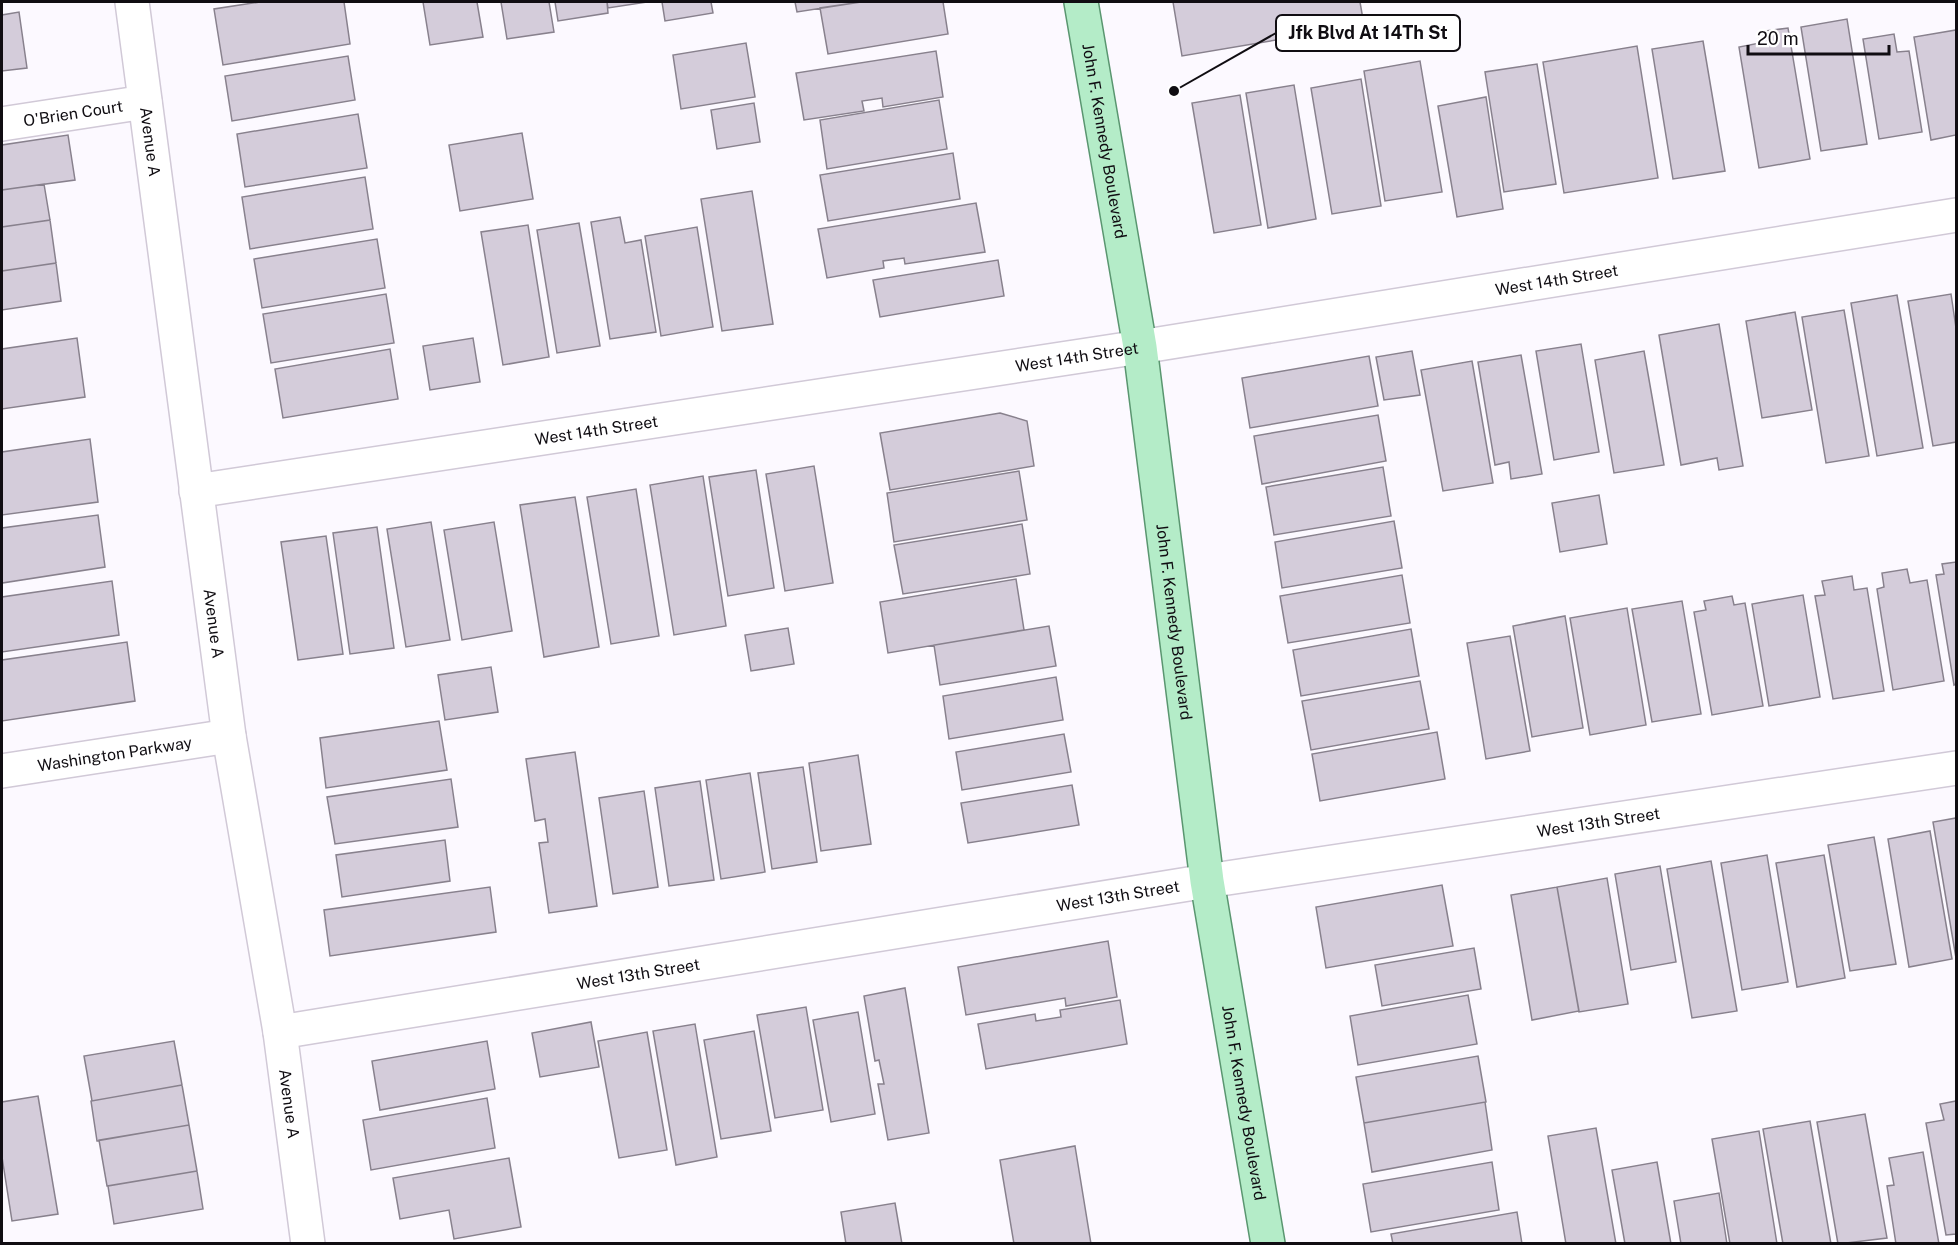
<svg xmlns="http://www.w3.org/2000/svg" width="1958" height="1245" font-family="'Public Sans',sans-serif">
<rect width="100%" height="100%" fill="#fcf9ff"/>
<!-- building -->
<path fill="#d4ccda" stroke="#88818d" stroke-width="1.5" d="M260,2H344L350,44L223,65L214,9Z
M423,2H477L483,37L430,45Z
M501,2H549L554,32L507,39Z
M555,2H607L608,13L558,21Z
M607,2H647L608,8Z
M662,2H711L713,13L665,21Z
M795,2H861L797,12Z
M861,2H943L948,34L828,54L820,8Z
M1173,2H1360L1364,25L1182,56Z
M19,12L27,68L2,71V15Z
M1847,19L1867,144L1821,151L1801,27Z
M1788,28L1810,159L1759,168L1739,47L1760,43L1759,32Z
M1956,30V135L1931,140L1914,37Z
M1894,34L1897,52L1909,51L1922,132L1879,139L1863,39Z
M1703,41L1725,171L1673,179L1652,49Z
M746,43L755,97L681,109L673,55Z
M1637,46L1658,178L1564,193L1543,62Z
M936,51L943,97L883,107L882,98L862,101L864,111L804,120L796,73Z
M348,56L355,100L232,121L225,76Z
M1420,61L1442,192L1385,201L1364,71Z
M1537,64L1556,184L1504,192L1485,72Z
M1361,79L1381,206L1332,214L1311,88Z
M1294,85L1316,219L1268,228L1246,93Z
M1240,95L1261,225L1214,233L1192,103Z
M1486,97L1503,209L1457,217L1438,106Z
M939,100L947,149L827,169L820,120Z
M754,103L760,142L717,149L711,110Z
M358,114L367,168L245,187L237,134Z
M522,133L533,199L460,211L449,145Z
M68,135L75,180L2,190V145Z
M953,153L960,199L828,221L820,175Z
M365,177L373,229L250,249L242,197Z
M44,184L50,220L2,227V190Z
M752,191L773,324L722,331L701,199Z
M976,203L985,252L905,264L904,258L883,261L884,268L827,278L818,229Z
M620,217L625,243L641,240L656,332L610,339L591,222Z
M50,220L56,263L2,271V227Z
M579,223L600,346L557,353L537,230Z
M528,225L549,357L503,365L481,232Z
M697,227L713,327L661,336L645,236Z
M377,239L385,288L262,308L254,259Z
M998,260L1004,296L880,317L873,280Z
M56,263L61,301L2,310V271Z
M386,294L394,343L271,363L263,314Z
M1951,294L1956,328V442L1933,446L1908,301Z
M1897,295L1923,448L1877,456L1851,303Z
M1844,310L1869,456L1826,463L1802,317Z
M1795,312L1812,410L1762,418L1746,321Z
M1719,324L1743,466L1719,470L1717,458L1681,465L1659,335Z
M77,338L85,397L2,409V349Z
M473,338L480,382L430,390L423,346Z
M1581,344L1599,452L1554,460L1536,351Z
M390,349L398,399L283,418L275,369Z
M1412,351L1420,395L1384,400L1376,357Z
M1644,351L1664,465L1614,473L1595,360Z
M1521,355L1542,474L1511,479L1509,462L1495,465L1478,362Z
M1369,356L1378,406L1250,428L1242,378Z
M1472,361L1493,483L1443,491L1421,370Z
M1000,413L1027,421L1034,466L890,490L880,433Z
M1378,415L1386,461L1262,484L1254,436Z
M90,439L98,502L2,515V452Z
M814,466L833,583L785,591L766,474Z
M1383,467L1391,516L1274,535L1266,487Z
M756,470L774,588L728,596L709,477Z
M1019,471L1027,520L894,542L887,493Z
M703,476L726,626L674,635L650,485Z
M636,489L659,636L611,644L587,497Z
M1599,495L1607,544L1560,552L1552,503Z
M575,497L599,647L544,657L520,505Z
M98,515L105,567L2,583V528Z
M1394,521L1402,568L1282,588L1275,542Z
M431,522L450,640L406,647L387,529Z
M494,522L512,631L462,640L444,530Z
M1022,524L1030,574L903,594L894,545Z
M377,527L394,648L350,654L333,533Z
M326,536L343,654L298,660L281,542Z
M1956,562V684L1954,685L1936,575L1944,574L1942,564Z
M1907,569L1910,583L1927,580L1944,681L1893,690L1877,589L1884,587L1882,573Z
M1402,575L1410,623L1288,643L1280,596Z
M1852,576L1854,590L1867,588L1884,691L1833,699L1815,596L1825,595L1822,581Z
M1016,579L1024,630L888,653L880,602Z
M112,581L119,635L2,652V597Z
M1803,595L1820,697L1769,706L1752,604Z
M1732,596L1734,605L1745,603L1763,706L1712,715L1694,612L1706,610L1704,601Z
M1682,601L1701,714L1652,722L1632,609Z
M1627,608L1646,725L1590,735L1570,618Z
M1565,616L1583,728L1532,737L1513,626Z
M1049,626L1056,666L940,685L934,645Z
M788,628L794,664L751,671L745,635Z
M1411,629L1419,676L1301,696L1293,650Z
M1510,636L1530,751L1486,759L1467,643Z
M127,642L135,701L2,721V660Z
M491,667L498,712L445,720L438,675Z
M1056,677L1063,720L949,739L943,696Z
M1420,681L1429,729L1311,750L1302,701Z
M439,721L447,770L326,788L320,738Z
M1437,732L1445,779L1320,801L1312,754Z
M1064,734L1071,772L962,790L956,752Z
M575,752L597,906L549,913L539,843L548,842L545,819L535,821L526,759Z
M858,755L871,844L821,851L809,763Z
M803,767L817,862L772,869L758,773Z
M750,773L765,872L721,879L706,780Z
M451,779L458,827L335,844L327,797Z
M700,781L714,880L669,886L655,788Z
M1072,785L1079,825L968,843L961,803Z
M644,791L658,887L613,894L599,798Z
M1956,818V958L1933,822Z
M1930,831L1952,959L1909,967L1888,839Z
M1874,837L1896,964L1850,971L1828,845Z
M445,840L450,881L342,897L336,855Z
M1767,855L1788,982L1742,990L1721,863Z
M1824,855L1845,978L1797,987L1776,863Z
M1711,861L1737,1011L1692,1018L1667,869Z
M1660,866L1676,962L1631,970L1615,874Z
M1607,878L1628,1004L1579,1012L1557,887Z
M1442,885L1453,946L1326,968L1316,907Z
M490,887L496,932L330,956L324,910Z
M1557,887L1579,1011L1532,1020L1511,895Z
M1108,941L1117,997L1066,1006L1065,998L966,1015L958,967Z
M1474,948L1481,989L1382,1006L1375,965Z
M905,988L929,1133L888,1140L878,1084H884L879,1060L875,1061L864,996Z
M1468,995L1477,1044L1358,1065L1350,1016Z
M1120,1000L1127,1044L986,1069L978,1024L1035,1014L1036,1021L1061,1017L1060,1010Z
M806,1007L823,1110L775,1118L757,1015Z
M858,1012L875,1114L831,1122L813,1020Z
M591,1022L599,1067L540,1077L532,1033Z
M695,1024L717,1157L676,1165L653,1031Z
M754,1031L771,1131L721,1139L704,1040Z
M647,1032L667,1150L619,1158L598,1041Z
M174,1041L182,1085L92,1101L84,1056Z
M487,1041L495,1089L380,1110L372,1061Z
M1478,1056L1486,1102L1364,1123L1356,1077Z
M182,1085L189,1125L97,1141L91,1101Z
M38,1096L58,1214L12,1221L2,1157V1102Z
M487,1098L495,1148L371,1170L363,1120Z
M1956,1101V1234L1946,1235L1926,1123L1944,1120L1940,1104Z
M1485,1102L1492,1150L1372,1172L1364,1123Z
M1865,1114L1887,1238L1838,1244L1817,1122Z
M1810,1121L1831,1244H1783L1763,1129Z
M189,1125L197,1171L107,1186L99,1140Z
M1596,1128L1616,1244H1566L1548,1136Z
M1759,1131L1777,1244H1730L1712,1139Z
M1075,1146L1091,1244H1014L1000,1160Z
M1923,1152L1939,1244H1896L1887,1186L1894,1185L1889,1158Z
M509,1158L521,1227L454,1239L449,1210L400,1219L393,1178Z
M1492,1162L1499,1210L1371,1232L1363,1184Z
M1657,1162L1671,1244H1625L1612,1170Z
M197,1171L203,1209L114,1224L108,1186Z
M1719,1193L1727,1244H1681L1674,1201Z
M895,1203L902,1244H846L841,1212Z
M1517,1212L1522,1244H1393L1391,1234Z"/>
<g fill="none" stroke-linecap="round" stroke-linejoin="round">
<defs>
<g id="minor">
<path id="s1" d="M132,2L229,736L280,1032L308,1244"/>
<path id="s2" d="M2,124L145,102"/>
<path id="s3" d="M196,491L1140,347L1956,215"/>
<path id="s4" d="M2,771L229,736"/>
<path id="s5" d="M280,1032L1207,881L1956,768"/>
</g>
<g id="major">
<path id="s6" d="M1081,2L1140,347L1207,881L1268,1244"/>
</g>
</defs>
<!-- minor casing -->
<use href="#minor" stroke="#d1c9d7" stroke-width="36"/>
<!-- major casing -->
<use href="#major" stroke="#5a9670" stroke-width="36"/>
<!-- minor -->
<use href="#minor" stroke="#fff" stroke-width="33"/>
<!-- major -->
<use href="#major" stroke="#b4ecc8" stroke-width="33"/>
</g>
<g text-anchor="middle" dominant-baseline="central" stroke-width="4.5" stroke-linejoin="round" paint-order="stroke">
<!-- street labels -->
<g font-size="16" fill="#100d12" stroke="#fff">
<text stroke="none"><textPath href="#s2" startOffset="72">O'Brien Court</textPath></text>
<text stroke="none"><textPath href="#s1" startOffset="141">Avenue A</textPath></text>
<text stroke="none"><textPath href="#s6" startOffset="141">John F. Kennedy Boulevard</textPath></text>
<text stroke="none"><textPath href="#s3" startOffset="1377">West 14th Street</textPath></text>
<text stroke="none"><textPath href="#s3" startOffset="891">West 14th Street</textPath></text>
<text stroke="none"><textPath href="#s3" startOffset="405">West 14th Street</textPath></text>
<text stroke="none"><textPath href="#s6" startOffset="627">John F. Kennedy Boulevard</textPath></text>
<text stroke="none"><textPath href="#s1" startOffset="627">Avenue A</textPath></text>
<text stroke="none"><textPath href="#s4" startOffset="114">Washington Parkway</textPath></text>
<text stroke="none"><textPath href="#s5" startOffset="1335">West 13th Street</textPath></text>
<text stroke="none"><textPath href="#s5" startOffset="849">West 13th Street</textPath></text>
<text stroke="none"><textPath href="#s5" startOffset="363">West 13th Street</textPath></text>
<text stroke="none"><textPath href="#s1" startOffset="1113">Avenue A</textPath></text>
<text stroke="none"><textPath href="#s6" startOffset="1113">John F. Kennedy Boulevard</textPath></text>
</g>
</g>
<!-- callouts -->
<path fill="none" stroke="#100d12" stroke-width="2" d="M1174 91L1276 33"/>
<circle fill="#100d12" stroke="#fff" stroke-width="2" cx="1174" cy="91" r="6"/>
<rect fill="#fff" stroke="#100d12" stroke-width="2" x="1276" y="15" width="184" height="36" rx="6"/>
<g font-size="18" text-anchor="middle" font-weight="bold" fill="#100d12">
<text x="1368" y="39">Jfk Blvd At 14Th St</text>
</g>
<!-- border -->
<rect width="1958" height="1245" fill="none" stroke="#100d12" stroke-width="6"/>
<!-- scale -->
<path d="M1748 45v9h141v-9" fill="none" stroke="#100d12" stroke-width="3"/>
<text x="1757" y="45" font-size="18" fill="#100d12" stroke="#ffffff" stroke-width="4.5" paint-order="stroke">20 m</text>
</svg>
